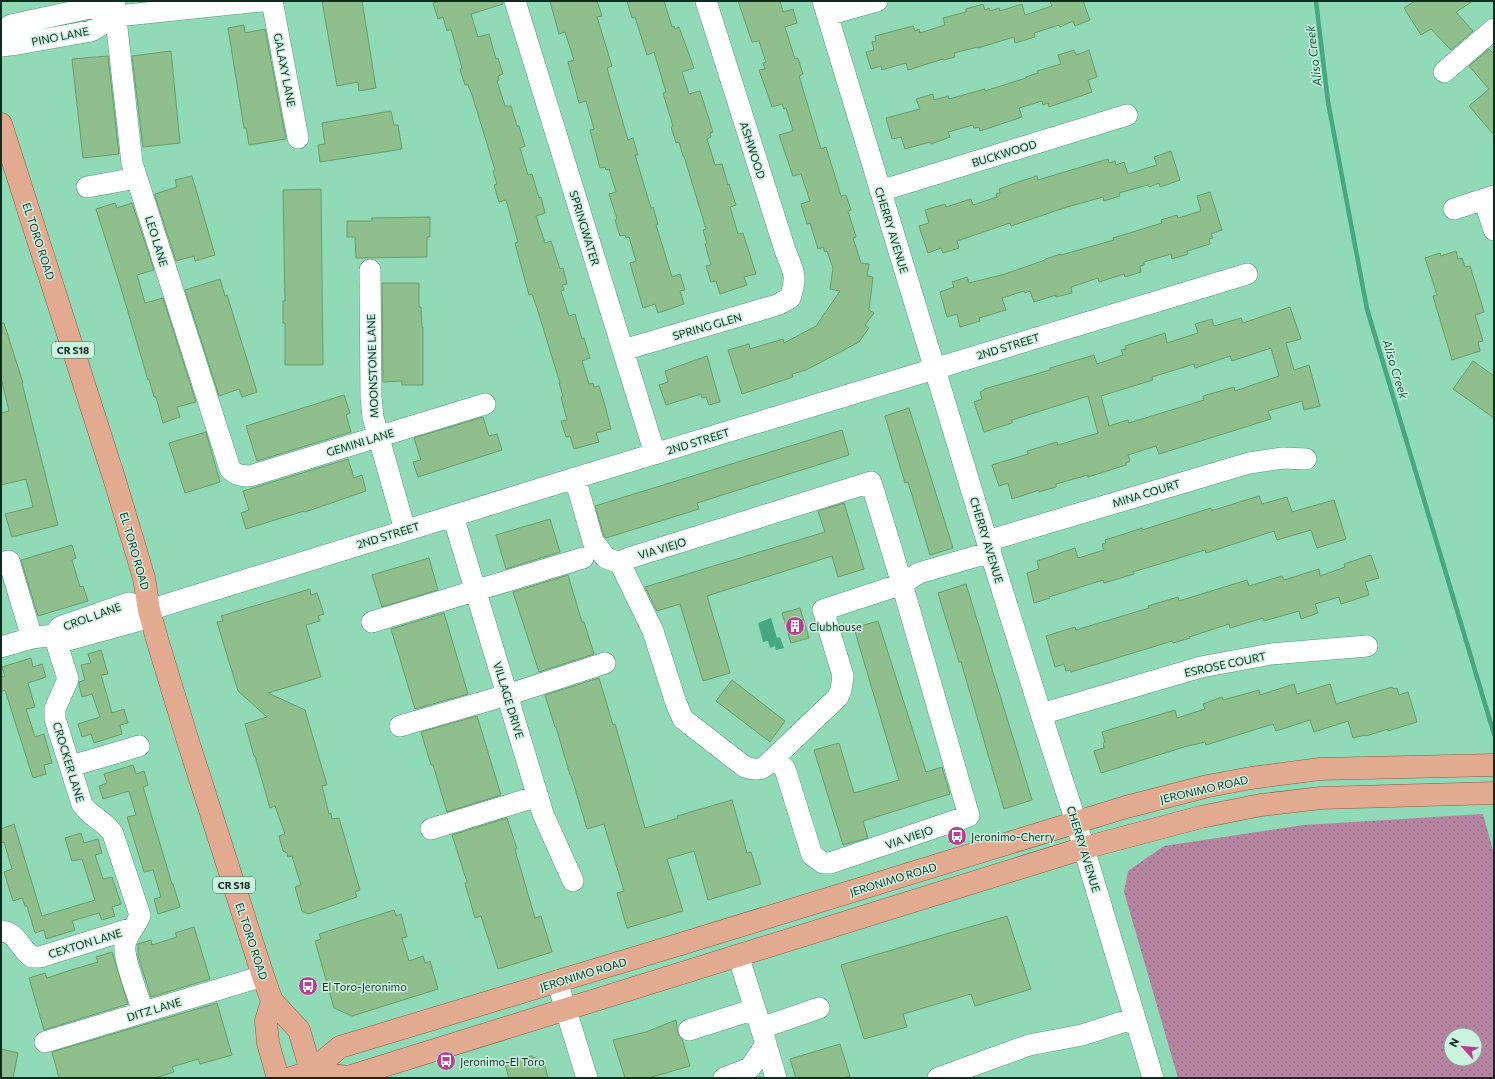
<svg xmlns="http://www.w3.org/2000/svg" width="1495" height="1079" font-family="Commissioner,sans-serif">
<defs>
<pattern id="grass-dots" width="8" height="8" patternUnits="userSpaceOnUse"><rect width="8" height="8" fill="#b684a0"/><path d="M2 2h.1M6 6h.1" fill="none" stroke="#926c82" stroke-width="1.8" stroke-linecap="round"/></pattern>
</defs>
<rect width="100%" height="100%" fill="#90dab8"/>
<!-- grass -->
<path fill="url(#grass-dots)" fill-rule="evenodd" d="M1483,814L1494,854V1078H1178L1124,892L1128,871L1164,846L1304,825ZM1451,1035H1475V1059H1451Z"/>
<!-- water -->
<path fill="#46a780" d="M771,618L777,638L780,637L784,648L776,650L775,646L770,648L768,641L763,642L758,623Z"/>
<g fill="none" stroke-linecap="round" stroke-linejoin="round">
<!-- stream -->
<path stroke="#46a780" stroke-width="4.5" d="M1316,1L1328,102L1367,309L1494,734"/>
</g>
<!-- building -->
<path fill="#8ebf8c" stroke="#6a9a69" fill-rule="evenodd" d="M322,1H362L376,88L359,91L358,82L337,86Z
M440,1H503V4L471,14L478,37L489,34L496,59L498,58L503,74L498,76L499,80L497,81L505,106H511L517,126H519L525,146L520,148L528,175L532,174L539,198L541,197L545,213L536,216L545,243L551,241L560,269L563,268L567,284L562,285L564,290L561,291L569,316L575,314L582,339L584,338L590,358L582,361L589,384L593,383L594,387L599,386L604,402L611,429L596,433L599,442L574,449L570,436L566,437L561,421L567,420L561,397L563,396L559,383H560L537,308L532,294L529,295L515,243L518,242L506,200L499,202L494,185L497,184L493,171L495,170L473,98L468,85H465L460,69L462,68L451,29L447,31L443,17L438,19L433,3Z
M550,1H597L602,16L597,17L612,66L607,68L628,140L633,138L638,155H635L651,208L653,207L658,224L656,225L672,277L680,274L685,290L680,291L684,304L658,313L655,304L643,308L630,263L636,261L629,237L626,238L625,235L620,236L615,220L617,219L609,194L616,192L609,169L606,170L605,167L600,168L590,130L594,129L586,101L579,103L568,62L574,60L565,32L559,34Z
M627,1H664L672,27L674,26L675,29L679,27L694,68L682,72L689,94L700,91L713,132L710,133L711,137L707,139L715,165L722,164L728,185L729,184L736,205L730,207L738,234L743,233L756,274L744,277L747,285L720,294L716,281L711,282L706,266L711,265L705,244L707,243L703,230L706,229L684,156H683L679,142L676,143L671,127L673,126L663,93L666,92L654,52L647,55L635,17L632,18Z
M738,1H780L783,12L793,9L797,23L785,27L795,59L798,58L803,74L799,76L821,149L826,147L841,196L846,195L851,210L848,211L856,237L853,238L861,263L869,264L867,276L873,277L869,310L874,313L865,325L869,328L859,342L806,370L792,374L793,377L742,394L728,350L749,344L750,349L783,339L784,343L816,326L840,291L830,289L833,268L827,251L825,252L823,247L818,249L810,223L807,224L801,204L810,201L801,174L793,176L779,135L793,131L786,108L784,109L782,104L772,107L759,70L765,69L763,63L766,62L759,41L752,42Z
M1050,1H1083L1090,20L1075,26L1073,21L1060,27L1059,25L1034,33L1035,37L1015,43L1014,37L978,48V47L954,53L955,57L944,60L943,59L908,70L906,63L882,70L881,66L871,69L866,52L874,50L872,42L876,41L875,36L913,26L915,31L919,29L920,33L945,25L943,18L966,12V9L983,4L985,10L989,8L990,11L999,8L1000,11L1022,4L1025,15L1052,6Z
M1415,1H1473L1456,12L1473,31L1451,50L1431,29L1421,35L1404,8Z
M244,25L245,33L265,29L286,139L249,145L246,128H244L228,28Z
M1489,49L1494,54V135L1469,106L1489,89L1469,66Z
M1074,50L1076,55L1089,50L1097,77L1088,80L1092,92L1049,107L1048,103L1043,105L1042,101L1019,108L1022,117L980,131L979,127L974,128L973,125L948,132L950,137L931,144L930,142L905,149L901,137L892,139L886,118L920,109L916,99L933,94L934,100L948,96L949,99L985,89V91L1026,78V77L1038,73L1037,71L1061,64L1058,55Z
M171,51L180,143L143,147L132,56Z
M108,56L119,154L83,158L72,59Z
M391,111L394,125H398L402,149L320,162L318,145L325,144L322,123Z
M1171,151L1180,180L1160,187L1159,183L1149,187L1148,185L1119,193L1120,196L1104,201L1103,197L1067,207L1011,226L1010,223L957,241L959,248L943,253L941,248L928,253L919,226L929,223L925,210L945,204L946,207L971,199L973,205L997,197L996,194L1000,193L999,189L1021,181L1037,176L1038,180L1108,159L1109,163L1115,161L1116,165L1124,162L1128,174L1157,165L1154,157Z
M192,176L215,255L195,261L194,256L176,261L155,196V194L177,187L175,180Z
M321,189L323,365H285V323H283V301H285L283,190Z
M1210,192L1222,230L1211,234L1213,238L1209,239L1210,244L1187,251L1188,254L1172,259L1171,254L1144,262V265L1140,266L1141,272L1125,277L1124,274L1099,282L1098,278L1071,287L1072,293L1056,297V295L1034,302L1030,291L1025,293L1024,291L1002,298L1006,310L979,318L980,321L960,327L957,314L947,317L940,292L954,287L952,282L967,277L969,283L1005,274L1045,260V259L1061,254V255L1114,240L1113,238L1162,223L1161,220L1177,215L1178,218L1201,211L1197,196Z
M115,203L117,208L132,203L154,270L137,275L145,303L163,298L196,402L177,407L180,417L163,423L156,397H154L149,379L148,380L121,288L96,209Z
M430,217V237H427V257L356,258L355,237H347V221H372V218Z
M1456,251L1458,259L1462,258L1465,267L1470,266L1484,312L1475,315L1483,341L1478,342L1480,351L1452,360L1433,296L1437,295L1425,258L1440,253L1441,256Z
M220,279L225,296L227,295L257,392L242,397L239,389L219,396L185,290Z
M382,283H419V307H421L422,327H423V385H402V381L383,382Z
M1290,307L1301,339L1286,343L1294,370L1309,365L1320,406L1304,410L1302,401L1268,411L1271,419L1159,454L1156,446L1128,455L1130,461L1126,463V465L1088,477V475L1056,484V487L1039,492V490L1012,499L1008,483L999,486L992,465L1028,454L1027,451L1057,442L1058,445L1098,433L1088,396L1012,420V423L984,432L974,402L982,399L980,392L984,390V389L1050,370V368L1094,355L1097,364L1123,355L1121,350L1126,349L1125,346L1165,333L1167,343L1198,333L1195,324L1212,319L1214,326L1241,318L1243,323ZM1271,348L1279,376L1235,391L1234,387L1203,396L1204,400L1129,423L1128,420L1109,426L1101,396L1153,380L1152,377L1194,364L1195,368L1230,356L1232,361Z
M1,323H4L23,383H22L58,525L12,537L5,514L33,507L26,479L1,485V413L9,411L1,378Z
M707,356L720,402L709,405L706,397L702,398L701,394L666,405L659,385L668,382L665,371Z
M1473,361L1494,376V418L1453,389Z
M344,395L350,413L346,415L351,432L257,461L246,426Z
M909,408L953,548L930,555L908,482L905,483L885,416Z
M483,417L489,436L497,434L502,450L418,477L413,462L421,460L414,438Z
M842,430L849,455L697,503L699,509L606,538L604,536L595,506Z
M206,432L220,482L185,493L169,443Z
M348,459L354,478L362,475L366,491L305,512L304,511L246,529L241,513L249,510L243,491Z
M1259,496L1262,504L1287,497L1292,512L1334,500L1346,539L1317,548L1311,530L1277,540L1274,531L1206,553L1205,550L1133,572L1134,574L1104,583L1103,580L1049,597L1050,598L1034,603L1027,573L1039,569L1037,561L1075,548L1078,558L1104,550L1102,544L1106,543L1105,540L1127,533L1142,528V530L1211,508V510H1214Z
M844,503L864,569L838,577L832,556L707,596L730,673L703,681L680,604L657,611L645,587L825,532L818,511Z
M550,519L560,552L506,569L496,535Z
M72,545L76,558L72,560L80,587L83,586L88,601L38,616L21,560Z
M1371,555L1379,578L1365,582L1369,595L1341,604L1339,597L1315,604L1318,613L1301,619L1299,611L1264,621L1263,618L1230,628L1229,624L1189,637L1190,638L1173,643L1172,641L1071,672L1070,670L1066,671L1064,664L1055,667L1046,636L1075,627L1076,630L1149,608L1148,606L1178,597L1179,601L1247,580L1249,586L1282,576L1284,580L1319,569L1320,576L1345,567L1344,564Z
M429,558L438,590L382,607L372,575Z
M568,575L582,622H584L594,654L539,672L513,592Z
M966,584L1032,800L1004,809L961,662H959L938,593Z
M310,589L311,595L317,593L324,614L318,616L320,621L306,625L321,677L268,693L305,710L327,785L322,786L329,814L331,813L332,819L339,818L360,890L355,892L357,897L308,914L302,911L295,887L301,885L292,856L288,857L287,853L283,851L279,836L285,834L275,806L270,808L255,756H254L245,724L267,717L238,691L217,622L223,621L221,616Z
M800,608L809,638L791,643L782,613Z
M444,613L468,694L415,709L391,629Z
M878,621L926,772L942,767L950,794L863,821L868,838L843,845L814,750L839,743L854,793L899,780L854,628Z
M101,650L108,674L101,675L112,713L124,709L128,723L120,725L122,734L94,743L91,734L82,737L78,724L100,717L92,694L82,697L79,685V682L85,680L81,665L91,663L88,654Z
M31,658L33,667L42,664L46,677L28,683L35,707L26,709L35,737L44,734L52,763L44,765L46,774L33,778L5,690L1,692V677L5,676L2,667Z
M599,678L613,725L615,724L645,828L678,818L677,816L732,800L747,853L751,852L761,884L708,900L694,851L667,859L683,911L627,928L617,893L624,891L604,824L587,829L571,775H570L556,727H555L545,695Z
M732,680L785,721L770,742L716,701Z
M1294,684L1297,694L1330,684L1336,704L1392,687L1393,689L1397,688L1399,695L1408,692L1417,722L1388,731V729L1366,736L1365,735L1353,738L1348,721L1314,732L1310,720L1276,731L1273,724L1206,745L1205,742L1184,747L1101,773L1094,751L1104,748L1103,743L1105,742L1102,732L1175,710L1177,718L1205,709L1203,704L1222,697L1223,700L1259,690L1260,695Z
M477,716L501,795L447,812L433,765H431L421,732Z
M133,765L136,774L144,771L148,785L143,787L172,884H173L180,907L158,914L154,899L161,897L153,870L144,872L127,817L136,815L129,791L103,799L99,786L107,783L104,774Z
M507,818L517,849L515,850L535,918L541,916L552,952L498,969L481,916L475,918L465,883L467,882L452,835Z
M14,824L42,916L95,900L82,859L72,861L65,838L81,833L84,843L98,839L102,853L95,855L103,879L112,877L121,904L112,907L115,916L102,920L99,913L72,921L75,930L46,939L44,930L35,933L27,906H25L22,898L13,901L4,872L12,869L4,842L1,843V829Z
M394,910L396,916L401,914L407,937L402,938L409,961L423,956L425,963L430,961L438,989L352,1016L334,1008L315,941L321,939L319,934Z
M1007,916L1031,989L975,1006L971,994L903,1014L907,1027L864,1039L841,965Z
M194,927L210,979L151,997L138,956V944L151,940L152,945L177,937L175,933Z
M112,952L128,1004L44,1030L29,978L45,973L47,978L71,970L98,962L96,957Z
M217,1003L232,1055L200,1064L198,1059L172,1067L174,1072L155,1078H59L52,1052Z
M676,1020L678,1034L682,1039L690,1066L648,1078H625L613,1040L646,1032Z
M840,1044L850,1076L843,1078H796L790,1059Z
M1,1049L18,1053L13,1078H1Z
M531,1056L544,1062L548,1078H509L505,1064Z"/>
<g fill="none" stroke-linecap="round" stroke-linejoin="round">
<defs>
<path id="minor" d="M114,1L132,163L230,469C236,475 241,476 250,476L485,404
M272,1L298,138
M515,1L655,454
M823,1L994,564L1041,714L1076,822L1153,1078
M827,15L877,1
M1,32L11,25L90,8L117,16L261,1
M1,46L18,44L91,31L117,16
M1444,72L1494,29
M87,187L137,178
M880,191L1127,115
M1484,199L1494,230
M1454,209L1494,196
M370,270L371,397L373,417L405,530
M623,350L777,305L790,298C798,275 793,271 785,250L706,1
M575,478L593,541L606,558L620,563
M453,516L543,814L573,881
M987,541L1249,463L1283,458L1306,459
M1,563L9,561L32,638
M372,622L583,558
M54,635L68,679L55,709V719L82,804C90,817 106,821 113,834L140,915C137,926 126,934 125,946C123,958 139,998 143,1012
M54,635L60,627L129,603L149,610
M1,647L32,638L54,635L68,640L137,621L149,610L575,478L1247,274
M1041,714L1201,667L1271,654L1367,646
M400,726L507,695L605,663
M774,758L785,769L812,855L823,863H830L969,816L902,584L871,482L626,559L620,563L653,631L676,703L683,719L745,767C761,772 764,768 774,758L838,697L841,690L843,676L823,610L902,584L919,573L991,552
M71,766L139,746
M431,829L538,796
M1,931C17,932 19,948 32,957H40L133,928
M557,981L587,1078
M761,1028L819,1008
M689,1030L755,1009
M45,1042L263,976
M766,1044L776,1078
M724,1078L750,1068L766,1044L738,955
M938,1078L1029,1045L1082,1035L1135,1018"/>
<path id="major" d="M1,124L115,481L144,578L149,610L157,639L187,738L263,976L272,1001L299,1030L313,1078
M272,1001L266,1021L268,1043L278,1078
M310,1072L348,1077L1084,848L1201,817L1261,805L1321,798L1494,793
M291,1078L310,1072L340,1047L684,943L1126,807L1208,786L1251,778L1320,769L1494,765"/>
</defs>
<!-- minor casing -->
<use href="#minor" stroke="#50997a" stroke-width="22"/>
<!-- major casing -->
<use href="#major" stroke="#8b5939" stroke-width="23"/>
<!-- minor -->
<use href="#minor" stroke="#fff" stroke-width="21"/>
<!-- major -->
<use href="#major" stroke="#e2aa91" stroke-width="22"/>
</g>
<!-- icons -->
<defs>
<symbol id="building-disc" viewBox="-11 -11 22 22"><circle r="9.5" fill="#ba3f90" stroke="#cef2e0"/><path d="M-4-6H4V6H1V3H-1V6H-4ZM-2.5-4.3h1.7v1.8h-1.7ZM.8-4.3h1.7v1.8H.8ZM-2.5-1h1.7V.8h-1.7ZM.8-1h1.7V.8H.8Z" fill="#fff"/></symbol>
<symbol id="bus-disc" viewBox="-11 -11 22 22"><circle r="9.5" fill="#ba3f90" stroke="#cef2e0"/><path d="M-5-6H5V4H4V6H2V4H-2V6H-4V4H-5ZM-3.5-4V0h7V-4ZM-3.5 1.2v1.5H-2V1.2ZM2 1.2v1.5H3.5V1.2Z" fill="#fff"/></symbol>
</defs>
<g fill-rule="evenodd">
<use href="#building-disc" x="784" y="615" width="22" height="22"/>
<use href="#bus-disc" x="946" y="825" width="22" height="22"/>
<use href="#bus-disc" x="297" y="975" width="22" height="22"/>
<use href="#bus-disc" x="435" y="1050" width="22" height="22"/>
</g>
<g text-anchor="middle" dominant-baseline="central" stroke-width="3" stroke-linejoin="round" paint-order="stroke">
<!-- shield labels -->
<g fill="#cef2e0" stroke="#47685a" stroke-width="1">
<rect x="52" y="342" width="42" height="16" rx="3"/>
<rect x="213" y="877" width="42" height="16" rx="3"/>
</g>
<g font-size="10" font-weight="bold" fill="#0d2d20">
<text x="73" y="350">CR S18</text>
<text x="234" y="885">CR S18</text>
</g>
<!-- street labels -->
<g font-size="11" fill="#0d2d20" stroke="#cef2e0">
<text transform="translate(60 36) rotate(-11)">PINO LANE</text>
<text transform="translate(285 70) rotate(79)">GALAXY LANE</text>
<text transform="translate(753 150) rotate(72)">ASHWOOD</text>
<text transform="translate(1004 153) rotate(-17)">BUCKWOOD</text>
<text transform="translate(585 228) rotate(73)">SPRINGWATER</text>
<text transform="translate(892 230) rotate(73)">CHERRY AVENUE</text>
<text transform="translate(39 241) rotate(72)">EL TORO ROAD</text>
<text transform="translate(157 241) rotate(73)">LEO LANE</text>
<text transform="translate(707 326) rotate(-16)">SPRING GLEN</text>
<text transform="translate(1008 346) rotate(-17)">2ND STREET</text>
<text transform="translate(372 366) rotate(-92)">MOONSTONE LANE</text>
<text transform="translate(698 441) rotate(-17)">2ND STREET</text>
<text transform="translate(360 442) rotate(-17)">GEMINI LANE</text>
<text transform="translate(1146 493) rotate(-17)">MINA COURT</text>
<text transform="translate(388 535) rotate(-17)">2ND STREET</text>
<text transform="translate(987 540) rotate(73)">CHERRY AVENUE</text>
<text transform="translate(662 548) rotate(-17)">VIA VIEJO</text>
<text transform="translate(135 551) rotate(74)">EL TORO ROAD</text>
<text transform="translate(92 616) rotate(-20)">CROL LANE</text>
<text transform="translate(1225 664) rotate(-12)">ESROSE COURT</text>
<text transform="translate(509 700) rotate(73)">VILLAGE DRIVE</text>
<text transform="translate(69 762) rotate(73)">CROCKER LANE</text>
<text transform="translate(1204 789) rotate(-13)">JERONIMO ROAD</text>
<text transform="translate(909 837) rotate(-19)">VIA VIEJO</text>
<text transform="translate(1084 849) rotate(73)">CHERRY AVENUE</text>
<text transform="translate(893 879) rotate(-17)">JERONIMO ROAD</text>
<text transform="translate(252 941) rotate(72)">EL TORO ROAD</text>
<text transform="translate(85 943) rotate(-17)">CEXTON LANE</text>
<text transform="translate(583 974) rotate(-17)">JERONIMO ROAD</text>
<text transform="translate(154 1009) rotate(-17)">DITZ LANE</text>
</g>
<!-- poi labels -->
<g font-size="11" fill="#0d2d20" stroke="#cef2e0" text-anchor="start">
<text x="809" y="626">Clubhouse</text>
<text x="971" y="836">Jeronimo-Cherry</text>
<text x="322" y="986">El Toro-Jeronimo</text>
<text x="460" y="1061">Jeronimo-El Toro</text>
</g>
<!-- water labels -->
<g font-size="12" font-style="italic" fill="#0b593f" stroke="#cef2e0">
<text transform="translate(1313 56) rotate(-97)">Aliso Creek</text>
<text transform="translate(1396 369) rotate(73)">Aliso Creek</text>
</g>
</g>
<!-- border -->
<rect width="1495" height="1079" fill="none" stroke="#0d2d20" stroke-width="4"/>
<!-- north arrow -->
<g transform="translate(1463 1047) rotate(297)"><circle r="19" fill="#cef2e0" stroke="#81a393"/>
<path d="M0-3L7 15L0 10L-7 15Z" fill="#ba3f90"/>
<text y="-6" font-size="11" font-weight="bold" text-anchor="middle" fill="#0d2d20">N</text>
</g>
</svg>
